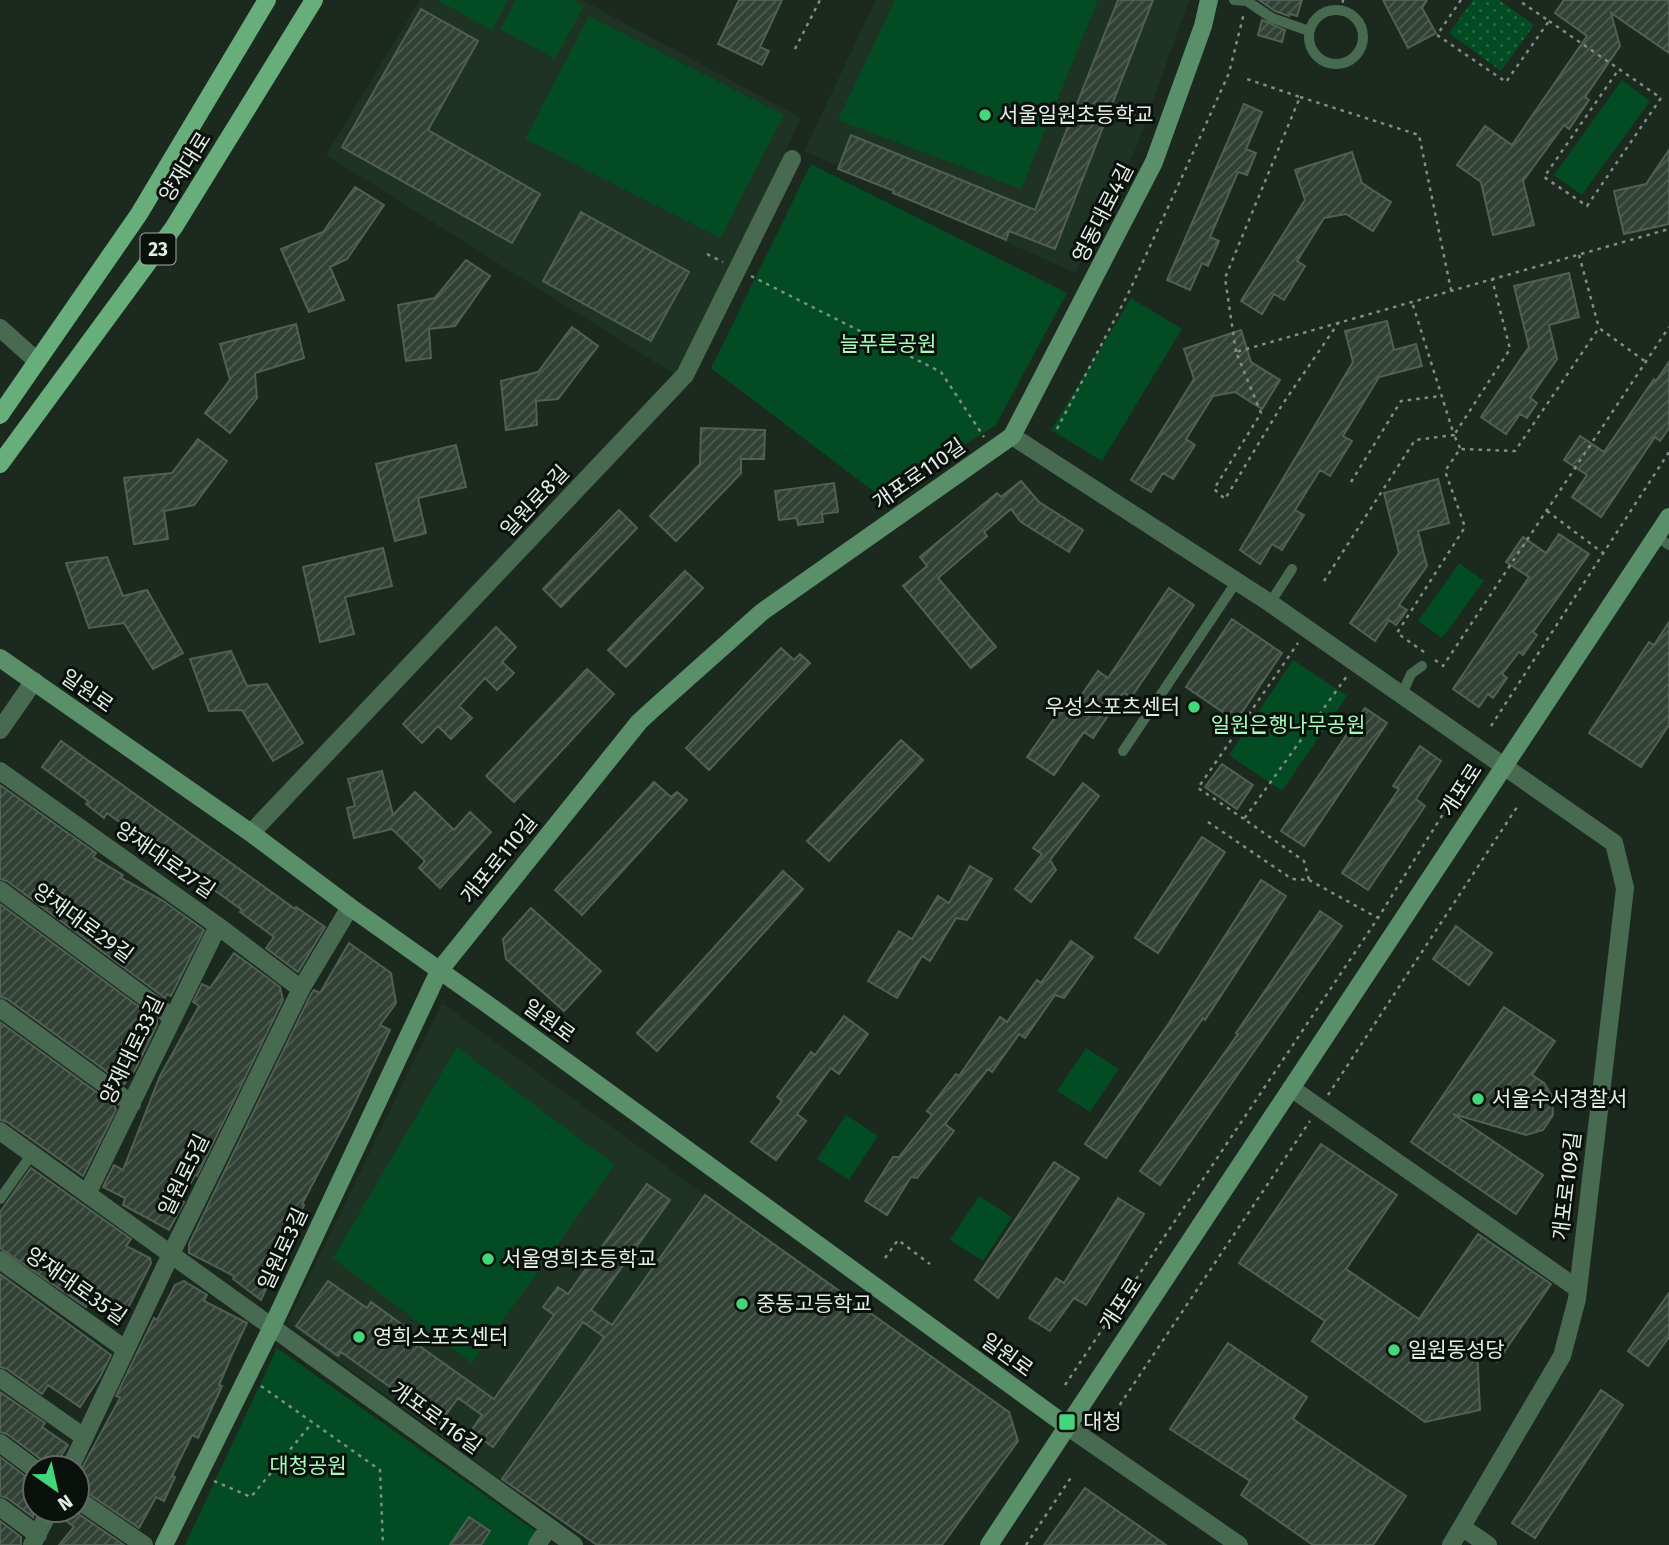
<svg xmlns="http://www.w3.org/2000/svg" width="1669" height="1545" font-family="'Fira Sans','Noto Sans KR',sans-serif">
<defs>
<pattern id="grass-dots" width="8" height="8" patternUnits="userSpaceOnUse" patternTransform="scale(1.75)"><rect width="8" height="8" fill="#034b23"/><path d="M2 2h.1M6 6h.1" fill="none" stroke="#286543" stroke-width="1.8" stroke-linecap="round"/></pattern>
<pattern id="building-hatch" width="6" height="6" patternUnits="userSpaceOnUse" patternTransform="scale(1.75)"><rect width="6" height="6" fill="#324136"/><path d="M-1 1l2-2M0 6l6-6M5 7l2-2" fill="none" stroke="#505d53"/></pattern>
</defs>
<rect width="100%" height="100%" fill="#1b291f"/>
<!-- built -->
<path fill="#1f3324" d="M420,0H582L801,118L679,377L326,155Z
M876,0H1189L1137,146L1075,273L804,151Z
M442,1003L705,1195L501,1480L287,1323Z"/>
<!-- grass -->
<path fill="url(#grass-dots)" d="M1473,0H1499L1534,25L1501,71L1449,33Z"/>
<!-- park -->
<path fill="#034b23" d="M437,0H508L492,30Z
M516,0H573L584,6L555,59L500,29Z
M895,0H1098L1021,189L838,120Z
M589,16L784,115L720,238L525,139Z
M1622,80L1650,101L1582,195L1554,175Z
M811,164L1067,293L996,425L881,497L711,368Z
M1131,298L1182,329L1102,461L1051,430Z
M1459,563L1484,581L1442,638L1418,621Z
M1293,660L1347,696L1282,791L1229,755Z
M457,1047L615,1165L472,1363L333,1258Z
M1086,1048L1119,1069L1090,1112L1057,1091Z
M846,1115L878,1136L849,1180L817,1159Z
M979,1196L1012,1217L983,1261L950,1240Z
M277,1348L537,1532L528,1545H185Z"/>
<!-- building -->
<path fill="url(#building-hatch)" stroke="#516054" stroke-width="2" d="M739,0H782L760,47L769,51L762,65L718,44Z
M1118,0H1153L1055,249L1009,231L1006,240L893,193L894,191L838,169L851,135L1035,210Z
M1259,0H1302L1297,16L1290,14L1289,16L1275,11Z
M1383,0H1427L1422,8L1436,33L1408,48Z
M1564,0H1669V53L1611,13L1620,46L1585,97L1589,100L1569,129L1564,125L1523,181L1534,225L1493,235L1481,182L1457,165L1485,126L1512,145L1587,36L1555,13Z
M421,9L478,41L428,130L540,194L512,243L342,147Z
M1262,20L1285,30L1282,42L1258,35Z
M1244,104L1262,112L1246,149L1256,153L1247,175L1238,172L1210,237L1219,241L1208,266L1202,263L1190,290L1167,280Z
M1669,150V224L1624,234L1614,191L1646,184Z
M1352,152L1362,183L1391,202L1373,231L1346,214L1324,218L1297,261L1305,266L1284,300L1274,294L1262,314L1241,301L1305,200L1295,170Z
M355,187L384,205L347,259L330,267L344,300L309,312L281,249L323,232Z
M581,212L689,272L651,341L543,281Z
M466,260L490,276L455,326L429,329L431,358L406,361L398,305L435,298Z
M1569,273L1579,317L1549,325L1557,359L1530,398L1537,403L1527,418L1520,414L1506,434L1481,417L1529,347L1514,286Z
M1387,321L1394,350L1416,344L1422,366L1379,377L1343,436L1352,441L1330,476L1320,470L1295,510L1304,515L1282,550L1272,544L1260,564L1240,550L1353,362L1345,331Z
M296,324L304,358L255,373L257,398L230,433L205,413L230,380L220,344Z
M572,327L598,346L558,399L536,401L537,425L506,430L501,381L538,372Z
M1241,330L1251,362L1280,380L1262,409L1235,392L1213,396L1186,439L1195,445L1173,479L1163,473L1151,492L1131,480L1194,379L1184,349Z
M1669,362V428L1660,441L1655,437L1601,517L1572,497L1587,475L1564,460L1580,436L1604,452L1654,379L1656,381Z
M701,428L765,430L764,459H741V473L676,541L650,516L700,464Z
M198,439L227,461L194,505L164,511L168,539L134,544L124,478L172,473Z
M456,445L466,487L418,498L426,533L395,541L376,464Z
M1438,479L1449,523L1418,531L1427,566L1399,605L1407,610L1396,625L1389,620L1375,641L1350,623L1399,553L1384,493Z
M1021,481L1039,502L1083,530L1069,552L1021,522L1011,509L984,532L987,536L938,578L996,647L971,668L903,586L927,566L920,557L997,493L1001,497Z
M834,483L838,512L822,514L823,522L798,525L797,518L779,520L775,491Z
M619,510L637,528L561,607L543,589Z
M1559,534L1589,554L1533,632L1537,635L1523,655L1519,652L1502,674L1507,678L1493,698L1488,694L1479,707L1453,689L1529,577L1506,562L1523,537L1546,553Z
M383,548L392,586L345,597L354,634L320,642L303,567Z
M107,557L123,596L147,590L183,653L153,669L124,623L89,628L66,563Z
M685,571L703,588L626,667L608,650Z
M1169,588L1194,605L1132,696L1123,693L1093,738L1084,732L1054,775L1027,757L1062,707L1070,712L1098,671L1108,678Z
M1232,619L1282,653L1236,721L1186,687Z
M1669,622V725L1641,767L1589,733L1649,642L1654,645Z
M496,627L516,647L502,662L514,673L497,690L485,678L459,706L472,718L451,739L438,726L422,743L403,724Z
M781,648L794,660L800,654L810,663L709,770L686,748Z
M231,651L247,686L267,684L303,743L273,761L242,710L209,711L190,659Z
M587,669L614,694L514,802L486,776Z
M1365,708L1387,723L1304,846L1281,831Z
M901,740L923,760L829,861L807,841Z
M61,741L295,909L296,907L325,927L298,972L266,948L274,937L240,912L242,910L107,813L104,818L86,804L88,801L42,767Z
M1420,746L1441,761L1416,799L1425,806L1368,890L1342,873L1399,789L1393,786Z
M1222,764L1253,785L1237,809L1205,787Z
M382,771L393,815L415,792L454,830L470,812L491,832L440,888L419,868L425,861L392,829L354,838L347,808L355,806L348,779Z
M654,782L671,797L677,792L687,800L582,915L555,890Z
M1083,783L1099,796L1050,860L1056,870L1031,902L1015,889L1042,854L1033,848Z
M0,785L96,853L93,857L123,875L121,878L162,900L204,930L171,996L167,994L165,998L7,881L0,879Z
M1202,837L1225,852L1158,953L1135,938Z
M970,866L992,879L967,920L956,918L930,961L922,956L897,998L868,981L899,931L912,939L938,896L949,903Z
M783,871L803,889L657,1051L637,1033Z
M1261,880L1286,896L1205,1020L1203,1018L1106,1158L1085,1144L1169,1023Z
M0,904L157,1020V1025L135,1070L124,1084L7,999L0,997Z
M531,908L601,971L564,1011L506,959L503,939Z
M1320,911L1342,926L1160,1185L1140,1171L1238,1034L1236,1033Z
M1456,926L1492,953L1469,985L1433,959Z
M1071,941L1093,957L1064,998L1055,995L1025,1038L1019,1034L992,1072L988,1069L945,1124L954,1131L917,1178L911,1177L887,1215L865,1201L893,1157H899L932,1115L927,1111L956,1074L959,1076L1000,1017L1007,1022L1037,980L1041,983Z
M349,943L391,973L396,1003L380,1025L390,1030L348,1117L302,1204L304,1205L261,1300L233,1279L234,1276L189,1253V1244L311,994L314,990L320,993Z
M234,953L280,987L283,1000L197,1176L195,1175L181,1201L184,1202L169,1230L123,1205L125,1198L103,1187L114,1165L123,1170L160,1076L199,1006L193,1002L202,984L210,988Z
M1504,1007L1555,1041L1532,1075L1544,1083L1552,1096L1553,1115L1543,1130L1526,1135L1453,1114L1543,1175L1516,1214L1411,1142Z
M844,1016L868,1034L839,1074L831,1068L797,1114L806,1121L776,1160L751,1142L782,1101L777,1097L811,1052L815,1055Z
M0,1022L114,1105L116,1110L83,1176L7,1122L0,1120Z
M1321,1144L1397,1195L1346,1269L1419,1319L1478,1234L1551,1284L1497,1362L1477,1349L1480,1410L1425,1422L1312,1341L1325,1321L1239,1263Z
M1054,1162L1079,1178L998,1298L975,1280Z
M31,1168L131,1239L126,1246L150,1258L151,1263L128,1308L96,1292L86,1307L0,1248V1212Z
M647,1184L670,1200L591,1310L612,1325L705,1195L1009,1412L1018,1441L942,1545H597L502,1479L604,1337L583,1322L493,1447L471,1431L482,1415L458,1398L436,1428L400,1402L404,1397L341,1352L338,1356L296,1326L328,1281L367,1308L371,1302L408,1329L404,1335L494,1399L554,1315L543,1307L558,1287L568,1294Z
M1118,1198L1144,1214L1086,1305L1074,1298L1050,1331L1029,1318L1056,1278L1064,1283Z
M0,1274L111,1355L100,1377L80,1407L48,1385L42,1394L7,1369L0,1367Z
M184,1281L207,1295L204,1301L247,1323L231,1357L219,1385L222,1386L198,1438L192,1435L172,1476L175,1477L164,1501L156,1497L139,1528L83,1490L77,1488V1477L120,1398L116,1396L154,1318L157,1320L175,1285Z
M1669,1293V1337L1648,1366L1628,1351Z
M1228,1343L1307,1397L1293,1419L1406,1496L1373,1545H1313L1241,1495L1250,1481L1170,1429Z
M1601,1390L1623,1405L1535,1538L1512,1523Z
M0,1392L45,1423L42,1427L68,1445L53,1468H46L42,1460L7,1434L0,1432Z
M0,1457L28,1478L35,1480L33,1517L7,1498L0,1496Z
M1085,1488L1166,1545H1044Z
M61,1510H73L124,1545H59L74,1527L60,1516Z
M469,1517L490,1531L481,1545H450Z
M0,1521L21,1537V1545H0Z"/>
<g fill="none" stroke-linecap="round" stroke-linejoin="round">
<!-- path -->
<path stroke="#828d85" stroke-width="2.5" stroke-dasharray="3.5 5" stroke-linecap="butt" d="M1461,0L1437,35L1506,82L1549,21L1518,0
M1342,11L1343,0
M1549,21L1661,98L1587,206L1544,177L1619,69
M795,49L820,0
M1300,97L1419,135L1451,290
M707,254L723,262
M1579,255L1599,328
M751,276L941,372L984,437
M1339,322L1282,405L1225,499L1214,489L1261,413L1236,352L1669,229
M1236,352L1225,278L1300,97L1244,78
M1057,429L1128,294L1187,166L1229,73L1244,13
M1460,448L1454,435L1510,349L1492,279
M1351,482L1401,401L1441,396
M1547,511L1603,553
M1324,581L1415,440L1454,435L1412,302
M1424,652L1397,633L1465,527L1445,471L1460,449L1515,451L1599,328L1646,362
M1435,660L1443,666L1669,327
M1491,726L1669,452
M1244,819L1198,788L1298,643
M1208,822L1292,879L1309,880L1304,861L1244,819L1347,676
M1309,880L1378,918
M1328,1095L1519,804
M885,1258L898,1240L930,1264
M1065,1385L1378,918L1473,766
M261,1386L380,1470L383,1545
M1115,1412L1310,1121
M214,1481L251,1497L312,1423
M1026,1545L1072,1476"/>
<!-- lane -->
<path stroke="#486a51" stroke-width="10" d="M1234,0L1247,1L1272,18L1309,31
M1309 37a27 27 0 1 1 54 0a27 27 0 1 1-54 0Z
M1656,536L1669,545
M1270,603L1292,569
M1402,694L1411,674L1422,666
M1123,751L1237,581
M0,1199L32,1154"/>
<!-- street -->
<path stroke="#486a51" stroke-width="18" d="M0,328L37,361
M1012,436L1270,603L1614,843L1625,888L1577,1299L1562,1356L1451,1545
M0,730L34,681
M0,771L218,926L301,989
M251,833L685,375L792,159
M0,890L173,1018
M0,1008L132,1104
M1291,1088L1578,1289
M0,1131L574,1545
M87,1194L218,926
M0,1260L125,1349
M0,1378L84,1437
M1067,1426L1239,1545
M0,1443L35,1469
M70,1468L171,1254L301,989L350,907
M77,1499L144,1545
M0,1507L38,1535
M1463,1528L1488,1545
M32,1545L50,1510
M537,1545L549,1527"/>
<!-- secondary -->
<path stroke="#5a9069" stroke-width="18" d="M0,658L251,833L350,907L487,1004L1067,1426
M164,1545L272,1327L439,971L639,722L652,710L762,612L1012,436L1154,162L1203,26L1209,0
M989,1545L1669,517"/>
<!-- primary -->
<path stroke="#67ae7b" stroke-width="18" d="M0,415L139,214L267,0
M0,464L174,227L314,0"/>
</g>
<!-- markers -->
<g fill="#43d77b" stroke="#0a100b" stroke-width="2.5">
<circle cx="985" cy="115" r="7"/>
<circle cx="1194" cy="707" r="7"/>
<circle cx="1478" cy="1099" r="7"/>
<circle cx="488" cy="1259" r="7"/>
<circle cx="742" cy="1304" r="7"/>
<circle cx="359" cy="1337" r="7"/>
<circle cx="1394" cy="1350" r="7"/>
<rect x="1058" y="1413" width="18" height="18" rx="3.5"/>
</g>
<g text-anchor="middle" dominant-baseline="central" stroke-width="6" stroke-linejoin="round" paint-order="stroke">
<!-- shield labels -->
<rect fill="#0a100b" stroke="#a2aaa4" stroke-width="2" x="140.5" y="233.5" width="35" height="31" rx="5"/>
<g font-size="19" font-weight="bold" fill="#e3ece5">
<text x="158" y="249">23</text>
</g>
<!-- poi labels -->
<g font-size="21" fill="#e3ece5" stroke="#0a100b" text-anchor="start">
<text x="999" y="115">서울일원초등학교</text>
<text x="1180" y="707" text-anchor="end">우성스포츠센터</text>
<text x="1492" y="1099">서울수서경찰서</text>
<text x="502" y="1259">서울영희초등학교</text>
<text x="756" y="1304">중동고등학교</text>
<text x="373" y="1337">영희스포츠센터</text>
<text x="1408" y="1350">일원동성당</text>
<text x="1083" y="1422">대청</text>
</g>
<!-- street labels -->
<g font-size="21" fill="#e3ece5" stroke="#0a100b">
<text transform="translate(185 167) rotate(-58)">양재대로</text>
<text transform="translate(1103 213) rotate(-63)">영동대로4길</text>
<text transform="translate(919 474) rotate(-35)">개포로110길</text>
<text transform="translate(535 501) rotate(-47)">일원로8길</text>
<text transform="translate(87 691) rotate(35)">일원로</text>
<text transform="translate(1461 790) rotate(-57)">개포로</text>
<text transform="translate(499 859) rotate(-51)">개포로110길</text>
<text transform="translate(165 860) rotate(35)">양재대로27길</text>
<text transform="translate(83 923) rotate(36)">양재대로29길</text>
<text transform="translate(549 1021) rotate(36)">일원로</text>
<text transform="translate(132 1050) rotate(-64)">양재대로33길</text>
<text transform="translate(184 1175) rotate(-64)">일원로5길</text>
<text transform="translate(1567 1186) rotate(-83)">개포로109길</text>
<text transform="translate(283 1249) rotate(-65)">일원로3길</text>
<text transform="translate(76 1286) rotate(35)">양재대로35길</text>
<text transform="translate(1121 1304) rotate(-57)">개포로</text>
<text transform="translate(1007 1355) rotate(36)">일원로</text>
<text transform="translate(436 1418) rotate(36)">개포로116길</text>
</g>
<!-- park labels -->
<g font-size="21" fill="#a4fcbb" stroke="#0a100b">
<text x="888" y="344">늘푸른공원</text>
<text x="1288" y="725">일원은행나무공원</text>
<text x="308" y="1466">대청공원</text>
</g>
</g>
<!-- north arrow -->
<g transform="translate(56 1489) rotate(146)"><circle r="33" fill="#0a100b" stroke="#616862" stroke-width="2"/>
<path d="M0-5L12 26L0 18L-12 26Z" fill="#43d77b"/>
<text y="-10" font-size="19" font-weight="bold" text-anchor="middle" fill="#e3ece5">N</text>
</g>
</svg>
